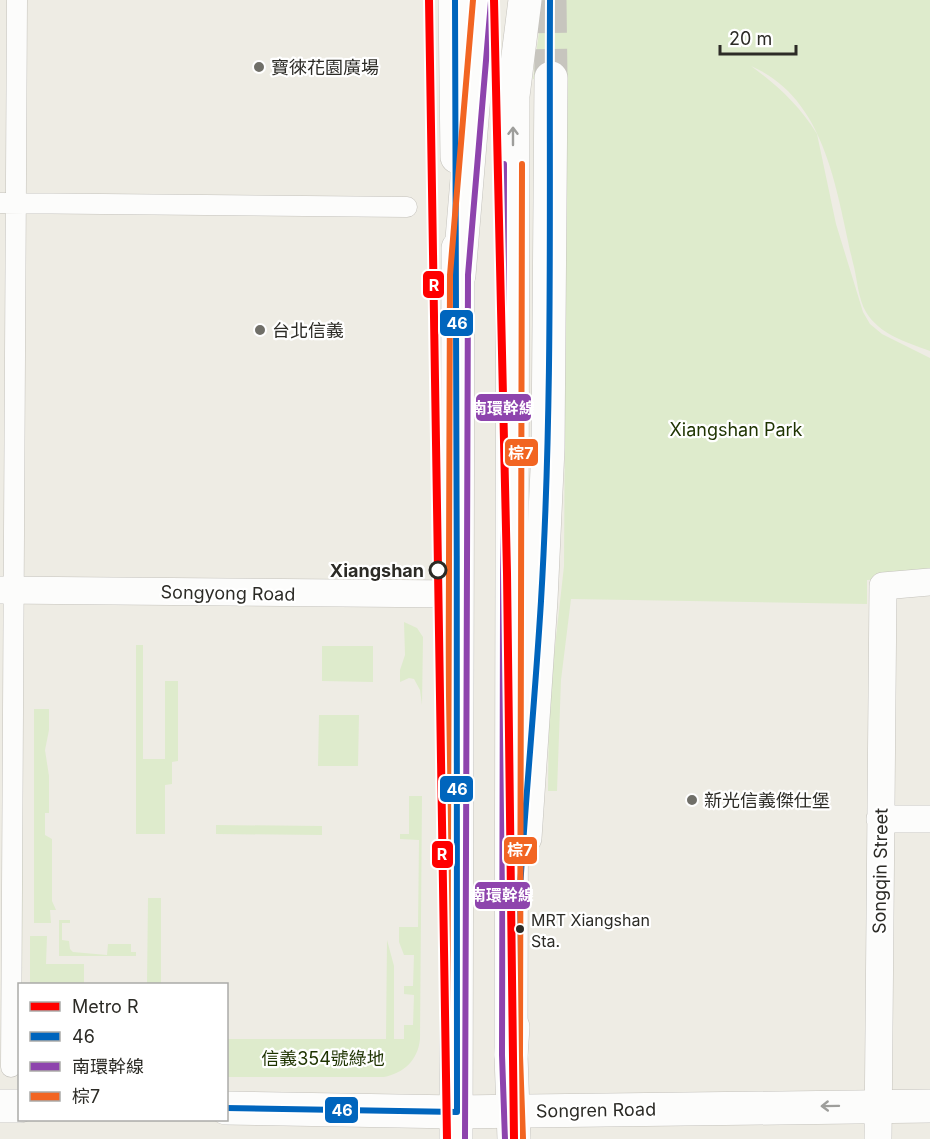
<svg xmlns="http://www.w3.org/2000/svg" width="930" height="1139" font-family="Inter,'Noto Sans TC',sans-serif">
<rect width="100%" height="100%" fill="#eeece4"/>
<!-- green -->
<path fill="#deebcc" d="M543,0H930V351C906,342 880,335 866,312C858,299 857,277 853,263C836,191 827,99 751,66C778,86 799,105 817,134L836,224L863,312L870,324L882,334L930,358V577L867,580V604L571,599L561,680L557,791H548L549,700L564,566L567,79H533Z
M404,622L417,628L423,637L422,705L420,690L414,679L409,678L400,682V670L405,655Z
M136,645H143V759H165V681H178V761L172,762V784L165,785V834H136Z
M322,646H373V682L322,681Z
M18,680H23L22,984H20Z
M34,709H49V730L45,750L49,776V813H45V835L52,839V901L56,910H50L51,923H34Z
M319,715H359L358,766H318Z
M409,796H422L420,1039C418,1060 404,1073 384,1077H227V1039H386L387,940L394,966V1039H404V1025H413L414,995L404,994V986H413L414,955H404L399,942V927H418L419,840L400,839V834H409Z
M216,825L322,826V835L216,834Z
M148,898H161V984H147Z
M59,920H70V923H62V940L69,941L70,949L73,952L107,955L108,944H131V952H136V956H59Z
M30,936H47L46,964H84V984H30Z"/>
<g fill="none" stroke-linecap="round" stroke-linejoin="round">
<!-- secondary-tunnel -->
<path stroke="#c7c5be" stroke-width="33" stroke-dasharray="33 16" stroke-linecap="butt" d="M550,0L551,78"/>
<defs>
<path id="pedestrian" d="M0,203L407,207
M11,1067L17,0"/>
<path id="minor" d="M0,590L456,594
M880,819H930
M878,1139L883,586L930,582"/>
<path id="tertiary" d="M0,1106H20
M226,1108L457,1112L930,1106"/>
<path id="secondary" d="M455,0L457,157
M525,838L541,600L548,448L551,78
M513,1027L511,1055L514,1139
M456,1139L458,248"/>
<path id="trunk" d="M459,275L482,0
M511,1055L513,96L525,0"/>
</defs>
<!-- pedestrian casing -->
<use href="#pedestrian" stroke="#c4c2bc" stroke-width="21"/>
<!-- minor casing -->
<use href="#minor" stroke="#c4c2bc" stroke-width="28"/>
<!-- tertiary casing -->
<use href="#tertiary" stroke="#c4c2bc" stroke-width="34"/>
<!-- secondary casing -->
<use href="#secondary" stroke="#c4c2bc" stroke-width="34"/>
<!-- trunk casing -->
<use href="#trunk" stroke="#c4c2bc" stroke-width="34"/>
<!-- pedestrian -->
<use href="#pedestrian" stroke="#fcfcfb" stroke-width="20"/>
<!-- minor -->
<use href="#minor" stroke="#fcfcfb" stroke-width="27"/>
<!-- tertiary -->
<use href="#tertiary" stroke="#fcfcfb" stroke-width="33"/>
<!-- secondary -->
<use href="#secondary" stroke="#fcfcfb" stroke-width="33"/>
<!-- trunk -->
<use href="#trunk" stroke="#fcfcfb" stroke-width="33"/>
<defs>
<path id="bus-1" d="M455,0C458,371 456,741 457,1112
M226,1108L457,1112
M514,1139C508,960 530,780 541,601C553,401 549,200 550,0"/>
<path id="bus-2" d="M504,164L502,1055L505,1139
M465,1139L468,275L491,1"/>
<path id="bus-3" d="M522,164L520,1055L523,1139
M447,1139L450,275L473,0"/>
</defs>
<!-- bus-1 casing -->
<use href="#bus-1" stroke="#fff" stroke-width="10"/>
<!-- bus-2 casing -->
<use href="#bus-2" stroke="#fff" stroke-width="10"/>
<!-- bus-3 casing -->
<use href="#bus-3" stroke="#fff" stroke-width="10"/>
<!-- bus-1 -->
<use href="#bus-1" stroke="#0065bd" stroke-width="6"/>
<!-- bus-2 -->
<use href="#bus-2" stroke="#8e44ad" stroke-width="6"/>
<!-- bus-3 -->
<use href="#bus-3" stroke="#f26522" stroke-width="6"/>
<defs>
<path id="metro-1" d="M429,0L447,1139
M494,0L507,573L514,1139"/>
</defs>
<!-- metro-1 casing -->
<use href="#metro-1" stroke="#fff" stroke-width="12"/>
<!-- metro-1 -->
<use href="#metro-1" stroke="#f00" stroke-width="8"/>
</g>
<!-- one-way arrows -->
<defs><path id="oneway-shaft" d="M-6 0H5M1.5-3L5.5 0L1.5 3" fill="none" stroke-width="1.6" stroke-linecap="round" stroke-linejoin="round" transform="scale(1.5)"/></defs>
<g stroke="#9e9e9b">
<use href="#oneway-shaft" transform="translate(513 136) rotate(-90)"/>
<use href="#oneway-shaft" transform="translate(830 1106) rotate(179)"/>
</g>
<!-- markers -->
<g fill="#706f68" stroke="#fff" stroke-width="2">
<circle cx="259" cy="67" r="6"/>
<circle cx="260" cy="330" r="6"/>
<circle cx="692" cy="800" r="6"/>
</g>
<circle fill="#fff" stroke="#2c2b26" stroke-width="3" cx="438" cy="570" r="8"/>
<circle fill="#2c2b26" stroke="#fff" stroke-width="2" cx="520" cy="929" r="5"/>
<g text-anchor="middle" dominant-baseline="central" stroke-width="4.5" stroke-linejoin="round" paint-order="stroke">
<!-- bus labels -->
<g font-size="16" fill="#2c2b26" stroke="#fff" text-anchor="start">
<text x="531" y="920">MRT Xiangshan<tspan x="531" dy="21">Sta.</tspan></text>
</g>
<!-- poi labels -->
<g font-size="18" fill="#2c2b26" stroke="#fff" text-anchor="start">
<text x="271" y="67">寶徠花園廣場</text>
<text x="272" y="330">台北信義</text>
<text x="704" y="800">新光信義傑仕堡</text>
</g>
<!-- park labels -->
<g font-size="18" fill="#1e3300" stroke="#fff">
<text x="736" y="429">Xiangshan Park</text>
<text x="323" y="1058">信義354號綠地</text>
</g>
<!-- stop labels -->
<g font-size="18" font-weight="bold" fill="#2c2b26" stroke="#fff" text-anchor="end">
<text x="424" y="570">Xiangshan</text>
</g>
<!-- street labels -->
<g font-size="18" fill="#2c2b26" stroke="#fff">
<text transform="translate(228 593) rotate(1)">Songyong Road</text>
<text transform="translate(880 871) rotate(-89)">Songqin Street</text>
<text transform="translate(596 1110) rotate(-1)">Songren Road</text>
</g>
</g>
<g stroke="#fff" stroke-width="2">
<rect x="422" y="270" width="23" height="29" rx="6" fill="#f00"/>
<rect x="439" y="309" width="35" height="28" rx="6" fill="#0065bd"/>
<rect x="475" y="393" width="57" height="29" rx="6" fill="#8e44ad"/>
<rect x="504" y="438" width="35" height="29" rx="6" fill="#f26522"/>
<rect x="439" y="775" width="35" height="28" rx="6" fill="#0065bd"/>
<rect x="503" y="836" width="35" height="29" rx="6" fill="#f26522"/>
<rect x="431" y="840" width="23" height="29" rx="6" fill="#f00"/>
<rect x="474" y="881" width="57" height="29" rx="6" fill="#8e44ad"/>
<rect x="324" y="1096" width="35" height="28" rx="6" fill="#0065bd"/>
</g>
<g font-size="16" text-anchor="middle" font-weight="bold" fill="#fff">
<text x="434" y="291">R</text>
<text x="457" y="329">46</text>
<text x="503" y="414">南環幹線</text>
<text x="521" y="459">棕7</text>
<text x="457" y="795">46</text>
<text x="520" y="856">棕7</text>
<text x="442" y="860">R</text>
<text x="502" y="901">南環幹線</text>
<text x="342" y="1116">46</text>
</g>
<!-- legend -->
<rect x="18" y="983" width="210" height="138" fill="#ffffff" stroke="#abaaa8" stroke-width="1.5"/>
<rect x="30" y="1002" width="30" height="9" fill="#ff0000" stroke="#abaaa8" stroke-width="1.5"/>
<text x="72" y="1013" font-size="18" fill="#2c2b26">Metro R</text>
<rect x="30" y="1032" width="30" height="9" fill="#0065bd" stroke="#abaaa8" stroke-width="1.5"/>
<text x="72" y="1043" font-size="18" fill="#2c2b26">46</text>
<rect x="30" y="1062" width="30" height="9" fill="#8e44ad" stroke="#abaaa8" stroke-width="1.5"/>
<text x="72" y="1073" font-size="18" fill="#2c2b26">南環幹線</text>
<rect x="30" y="1092" width="30" height="9" fill="#f26522" stroke="#abaaa8" stroke-width="1.5"/>
<text x="72" y="1103" font-size="18" fill="#2c2b26">棕7</text>
<!-- scale -->
<path d="M720 45v9h76v-9" fill="none" stroke="#2c2b26" stroke-width="3"/>
<text x="729" y="45" font-size="18" fill="#2c2b26" stroke="#ffffff" stroke-width="4.5" paint-order="stroke">20 m</text>
</svg>
